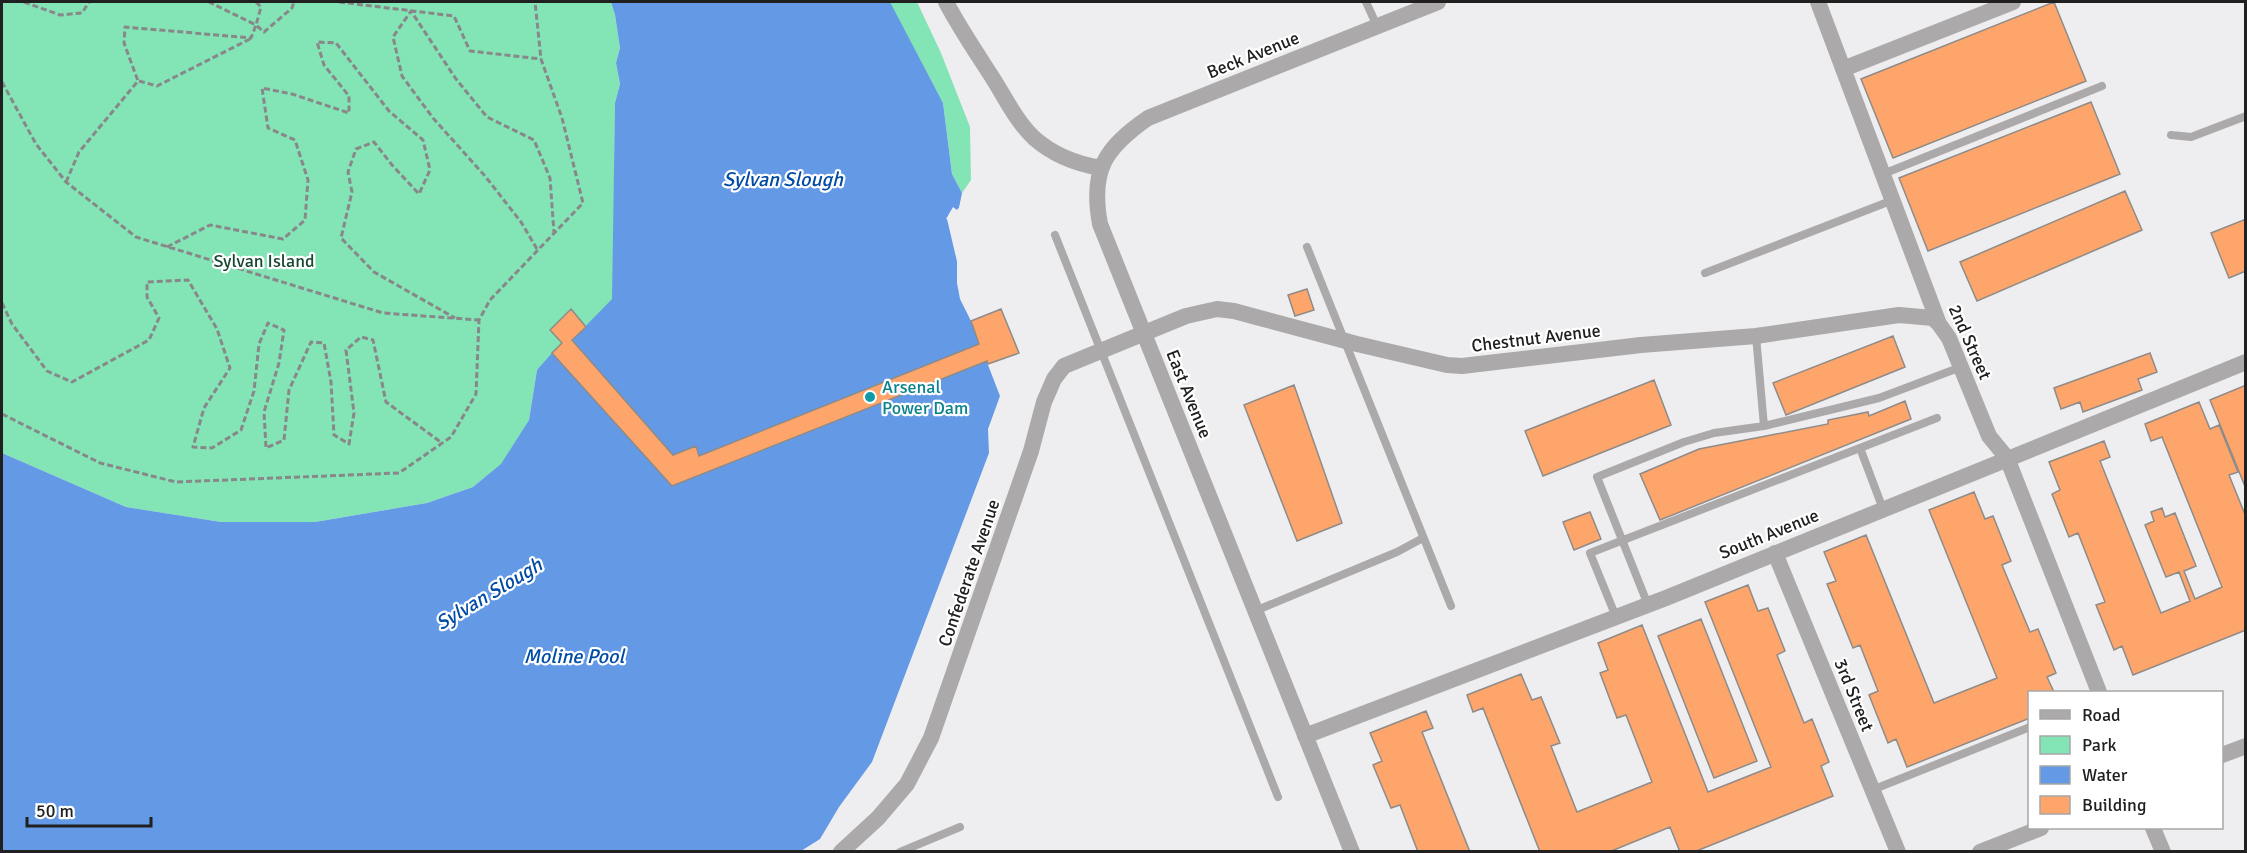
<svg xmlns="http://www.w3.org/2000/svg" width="2247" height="853" font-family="Signika,sans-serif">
<rect width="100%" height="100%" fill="#eeedf0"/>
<!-- green -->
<path fill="#83e5b5" d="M2,2H611L615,15L620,48L616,63L620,84L615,103L613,299L572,340L537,370L529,420L501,465L473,487L427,503L315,522H221L126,507L2,453Z
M889,2H917L941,53L970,127L971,180L962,193L952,174L943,103Z"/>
<!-- water -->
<path fill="#6499e6" d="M611,2H890L943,103L952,174L962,193L959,208L947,219L971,321L1000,396L988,429L989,453L872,762L839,807L820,839L801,851H2V453L126,507L221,522H315L427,503L473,487L501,464L529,420L537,370L552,353L572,340L612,299L615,103L620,84L616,63L620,48L615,15Z"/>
<!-- pier -->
<path fill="#eeedf0" d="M964,190L962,209L950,220L946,219L953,207L957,210L959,208Z
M959,259L974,320L971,321L960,299L957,283V261Z"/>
<!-- building -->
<path fill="#fda56a" stroke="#8e8b89" stroke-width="1.5" d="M2054,2L2086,81L1893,158L1861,79Z
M2091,102L2120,174L1928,251L1899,178Z
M2125,191L2142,230L1977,301L1960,262Z
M2246,219V271L2229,278L2211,233Z
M1307,289L1314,310L1295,316L1288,295Z
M571,309L586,327L572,340L673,455L696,446L699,456L979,344L971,321L1001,309L1019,353L988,364L987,361L672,486L552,353L562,343L550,330Z
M1893,336L1905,367L1786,415L1773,383Z
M2150,353L2157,372L2138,379L2142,390L2083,412L2080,402L2061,409L2054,388Z
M1654,380L1671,425L1543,476L1525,431Z
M1294,385L1342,523L1297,541L1244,405Z
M2246,385V489L2210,400Z
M1905,401L1911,419L1660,520L1640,474L1699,449L1828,424V420L1868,412L1869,416Z
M2199,402L2210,429L2219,425L2238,472L2229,475L2246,517V630L2133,675L2122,646L2114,650L2096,605L2105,602L2078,533L2069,537L2052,494L2060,490L2049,462L2104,441L2110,457L2100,461L2161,613L2190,601L2179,572L2166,577L2145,525L2154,521L2151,512L2162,508L2165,517L2175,513L2196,566L2184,571L2195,599L2222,587L2162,437L2151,441L2145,424Z
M1974,492L1985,519L1993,516L2011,561L2002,565L2030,632L2038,629L2056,673L2047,677L2054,692H2030V718L1907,767L1896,739L1888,743L1869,695L1878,691L1860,645L1853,648L1827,584L1836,581L1824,552L1866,535L1934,703L1997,678L1929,510Z
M1590,512L1601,539L1574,550L1563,522Z
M1748,585L1758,611L1768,608L1785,651L1777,655L1804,723L1812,719L1829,762L1821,766L1833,796L1694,852H1680L1670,827L1609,852H1540L1483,708L1473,712L1467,695L1521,674L1532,700L1541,697L1560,743L1551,746L1577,812L1652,782L1626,715L1617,718L1600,673L1608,670L1598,643L1642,625L1708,792L1771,767L1705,602Z
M1701,619L1757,761L1714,778L1658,636Z
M1426,711L1433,728L1422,732L1470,852H1418L1400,805L1391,808L1373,765L1382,761L1370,733Z"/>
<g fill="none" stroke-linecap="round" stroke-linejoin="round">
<!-- path -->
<path stroke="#888789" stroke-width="3" stroke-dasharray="6 3" stroke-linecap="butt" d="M24,2L60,15L82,13L89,2
M256,2L261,7L256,25L264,32L292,8L294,2
M339,2L454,16L470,51L541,59
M139,81L157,86L250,39
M2,82L36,144L66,182L136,237L383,313L479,320
M66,182L79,152L138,81L124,43L125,27L251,38L256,25L209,2
M167,247L210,225L283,239L305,220L308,180L295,140L268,128L262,88L292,94L349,113V96L324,65L317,42L336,43L389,111L423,140L430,170L419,194L392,165L374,142L356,149L348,172L352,192L341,238L374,272L455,318
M537,249L521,222L485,176L433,118L402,76L393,37L411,11L456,79L487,117L534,140L550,178L554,233
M2,303L12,324L47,371L72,382L149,340L159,318L147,297V282L188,280L217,329L230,368L204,408L193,447L212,448L241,430L254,391L259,344L268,323L284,330L279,363L264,412L266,448L284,440L289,390L311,342L324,343L331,382L334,435L349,444L354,413L346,350L361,337L373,340L386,402L442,443
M2,414L100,463L176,482L399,473L451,437L476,394L479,320L490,300L583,203L562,118L541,59L535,2"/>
<!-- lane -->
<path stroke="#aba9a9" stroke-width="8" d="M1366,2L1377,26
M2171,135L2191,137L2246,116
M1883,174L2102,86
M1055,235L1278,797
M1307,247L1451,606
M1705,273L1893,200
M1756,336L1764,426
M1860,448L1883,509
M1648,605L1597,477L1684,442L1714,433L1764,426L1879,398L1961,367
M1255,611L1397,552L1423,538
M1616,617L1590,553L1937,418
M1872,790L2030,727
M900,852L960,827"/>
<!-- street -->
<path stroke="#aba9a9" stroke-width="16" d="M946,2C959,27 976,52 992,77C1005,97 1016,121 1034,138C1052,154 1077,164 1101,168
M1818,2L1939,324L1949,338L1989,436L2007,458L2099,692
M1843,69L2013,2
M1775,553L1898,852
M1305,736L1666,598L2246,362
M2222,755L2246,746
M2153,828L2163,852
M841,852L878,818L907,784L931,738L1031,451L1044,402L1054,379L1064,366L1186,316L1217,309L1234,311L1357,344L1447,365L1462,366L1641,345L1756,336L1899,315L1933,318L1939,324
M1352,852L1100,224C1090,170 1105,148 1148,118L1438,2
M1980,852L2041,828"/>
</g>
<!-- markers -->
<circle fill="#0f9aa8" stroke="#fff" stroke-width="2" cx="870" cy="397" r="6"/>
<g text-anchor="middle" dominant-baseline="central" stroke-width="4.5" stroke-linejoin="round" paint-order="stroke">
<!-- street labels -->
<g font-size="18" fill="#212021" stroke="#fff">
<text transform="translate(1253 55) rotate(-22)">Beck Avenue</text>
<text transform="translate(1536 338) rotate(-7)">Chestnut Avenue</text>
<text transform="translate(1970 342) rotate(66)">2nd Street</text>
<text transform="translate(1189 394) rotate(68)">East Avenue</text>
<text transform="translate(1769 534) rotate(-22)">South Avenue</text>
<text transform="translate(969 573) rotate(-71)">Confederate Avenue</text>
<text transform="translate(1854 695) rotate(68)">3rd Street</text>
</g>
<!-- park labels -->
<g font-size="18" fill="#194832" stroke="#fff">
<text x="264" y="261">Sylvan Island</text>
</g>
<!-- culture labels -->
<g font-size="18" fill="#0d838f" stroke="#fff" text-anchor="start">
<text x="882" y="387">Arsenal<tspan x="882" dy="21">Power Dam</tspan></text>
</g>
<!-- water labels -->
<g font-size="20" font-style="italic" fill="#004ba4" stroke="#fff">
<text x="783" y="179">Sylvan Slough</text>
<text transform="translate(489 594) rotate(-31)">Sylvan Slough</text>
<text x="574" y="656">Moline Pool</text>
</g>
</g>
<!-- border -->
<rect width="2247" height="853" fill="none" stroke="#212021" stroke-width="6"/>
<!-- legend -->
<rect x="2028" y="691" width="195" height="138" fill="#ffffff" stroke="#a6a6a6" stroke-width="1.5"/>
<rect x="2040" y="710" width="30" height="9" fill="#aba9a9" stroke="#a6a6a6" stroke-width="1.5"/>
<text x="2082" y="721" font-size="18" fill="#212021">Road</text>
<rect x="2040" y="736" width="30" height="18" fill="#83e5b5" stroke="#a6a6a6" stroke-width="1.5"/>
<text x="2082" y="751" font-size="18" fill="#212021">Park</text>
<rect x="2040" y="766" width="30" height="18" fill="#6499e6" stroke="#a6a6a6" stroke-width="1.5"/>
<text x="2082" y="781" font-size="18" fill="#212021">Water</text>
<rect x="2040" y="796" width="30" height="18" fill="#fda56a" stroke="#a6a6a6" stroke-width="1.5"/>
<text x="2082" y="811" font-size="18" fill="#212021">Building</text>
<!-- scale -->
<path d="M27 817v9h124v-9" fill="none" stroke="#212021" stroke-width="3"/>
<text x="36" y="817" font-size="18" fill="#212021" stroke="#ffffff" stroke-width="4.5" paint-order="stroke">50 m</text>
</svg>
